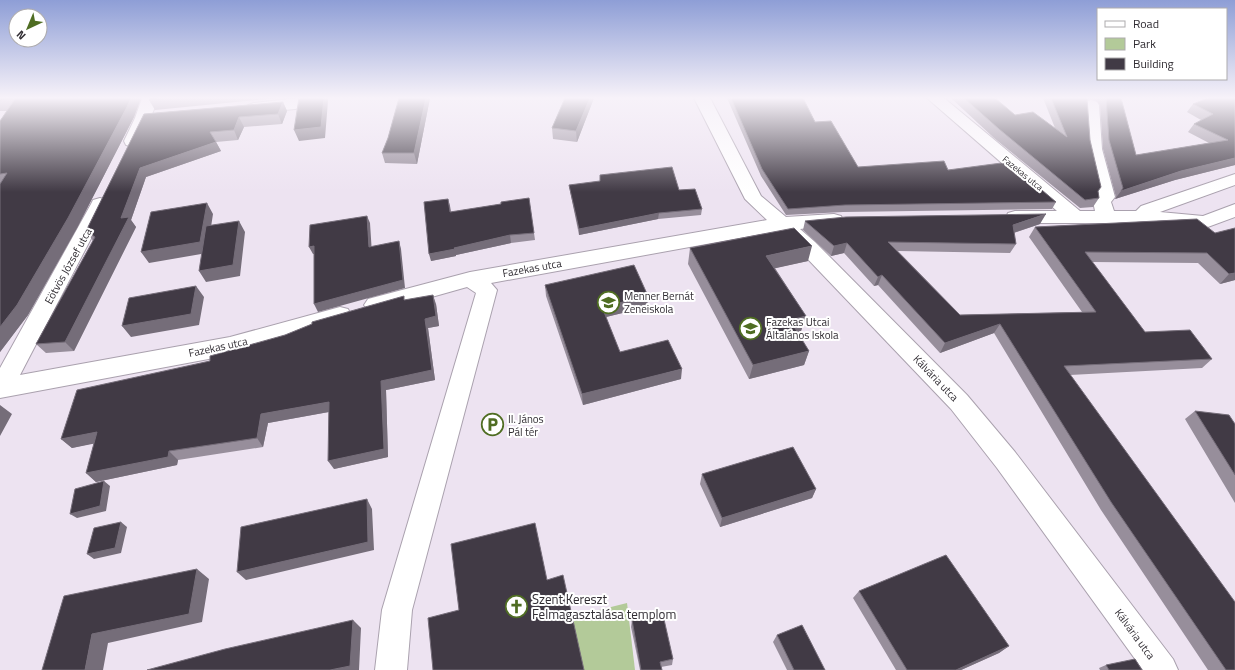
<svg xmlns="http://www.w3.org/2000/svg" width="1235" height="670" font-family="'Titillium Web',sans-serif">
<rect width="100%" height="100%" fill="#ede3f1"/>
<!-- green -->
<path fill="#b3ca99" d="M627,603L635,670H583L571,617Z"/>
<g fill="none" stroke-linecap="round" stroke-linejoin="round">
<defs>
<path id="minor" d="M142,98H158C152,114 147,131 138,145L132,146L126,145L124,141L135,118Z
M298,98H327L325,101L295,109L254,113L248,111L246,108L248,105L254,103Z
M694,98H710L761,196L786,217L834,214L841,216L843,220L841,224L800,229L815,242L967,395L1015,452L1173,659L1178,670H1143L997,468L951,409L801,252L778,231L491,283L497,290L412,610L407,670H375L382,610L476,293L467,287L375,313L368,311L364,305L368,299L470,272L767,220L745,199Z
M927,98H944L1080,211H1095L1093,201L1097,196L1086,149L1083,105L1085,102L1091,100L1097,102L1099,105L1102,149L1115,197L1111,202L1114,211H1136L1141,206L1235,174V185L1160,212L1203,216L1235,204V217L1205,228L1141,223H1015L1008,221L1006,217L1008,213L1015,211H1057Z
M100,198L107,200L109,204L20,375L230,337L340,307L348,309L351,315L348,321L230,355L0,398V368L91,204L93,200Z"/>
</defs>
<!-- minor casing -->
<use href="#minor" stroke="#aaa1ae" stroke-width="2"/>
<!-- minor -->
<use href="#minor" fill="#fff" fill-rule="evenodd"/>
</g>
<!-- wall -->
<path fill="#978e9b" d="M0,98H141L134,117L77,228L28,315L0,352V121L7,111H0Z
M150,98H277L155,110L149,100Z
M399,98H430L417,164L385,163L382,153L388,138Z
M565,98H594L577,142L553,139L552,128Z
M727,98H803L815,122L858,167L948,170L1056,202L1052,209L843,212L786,215L761,176Z
M951,98H995L1015,115L1055,128L1043,98H1121L1136,155L1209,143L1188,132L1194,124L1201,120L1187,112L1193,104L1235,98V165L1175,180L1115,199L1116,197L1103,149L1100,105L1097,101L1091,99L1087,100L1090,140L1099,198L1093,207L1080,208L994,138Z
M283,102L287,111L282,124L244,127L238,140L216,142L221,151L146,177L131,220L136,227L74,351L46,353L36,344L93,241L86,231L144,114Z
M569,185L679,190L702,209L701,215L658,219L579,235L570,191Z
M529,198L535,240L511,243L456,255V256L431,261L450,206L451,212L501,204Z
M1197,219L1235,280L1220,284L1198,263L1092,262L1145,332L1212,359L1202,368L1070,375L1235,670H1208L1101,510L994,333L940,353L878,285L874,286L844,253L831,256L803,230L805,221L1040,224L1014,233L1016,244L1010,253L898,251L960,315L1082,312L1029,237L1035,227Z
M690,248L808,261L775,268L806,316L801,331L797,332L809,351L804,365L749,379L688,264Z
M545,285L648,296L647,307L606,317L620,352L681,379L583,405L546,296Z
M405,300L436,304L439,326L428,328L435,380L386,390L388,457L334,469L329,412L268,423L263,447L178,460L177,465L96,482L86,473L94,443L72,448L61,439L210,361Z
M1195,411L1235,424V503L1185,419Z
M702,474L816,489L812,498L720,527L700,484Z
M859,591L1009,646L999,653L961,670H896L853,598Z
M632,620L673,659L672,665L661,667L662,670H640L631,627Z
M777,635L825,670H787L773,642Z
M1106,665L1142,670H1100L1099,668Z"/>
<!-- shaded-wall -->
<path fill="#756d79" d="M131,98H141L134,117L77,228L28,315L0,352V327Z
M324,98H328V101L325,138L299,141L294,130Z
M426,98H430L417,164L414,153Z
M590,98H594L577,142L576,131Z
M283,102L287,111L282,124L278,114Z
M239,117L244,127L238,140L234,130Z
M216,142L221,151L146,177L131,220L136,227L74,351L65,342L121,218L140,168Z
M1235,158V165L1175,180L1115,199L1121,191L1181,171Z
M448,199L450,206L451,220L450,212Z
M207,203L213,214L207,253L149,263L141,252Z
M659,213L658,219L579,235V229Z
M1046,214L1040,224L1007,235L1013,225Z
M367,216L370,223L372,254L369,247Z
M239,221L245,232L240,276L206,282L199,271Z
M510,235L511,243L456,255V256L431,261L429,254L454,248Z
M399,241L401,249L405,288L318,312L314,304Z
M847,243L844,253L831,256L834,246Z
M314,246L318,254H313L309,247Z
M812,246L808,261L763,271L766,256Z
M1235,273V280L1220,284L1229,274Z
M882,275L878,285L874,286L878,277Z
M196,286L204,297L199,325L131,337L122,326Z
M433,295L436,304L439,326L428,328L435,380L386,390L388,457L334,469L328,461L381,381L425,319Z
M648,296L647,307L602,318V307Z
M806,316L801,331L785,335L790,320Z
M1000,324L994,333L940,353L945,343Z
M809,351L804,365L749,379L753,365Z
M682,369L681,379L583,405L582,394Z
M329,402L334,411L268,423L263,447L257,438L261,414Z
M0,405L12,414L0,436Z
M97,432L107,441L72,448L61,439Z
M169,451L178,460L177,465L96,482L86,473Z
M104,481L110,486L106,511L77,518L70,514Z
M816,489L812,498L720,527L722,518Z
M367,499L372,509L374,550L246,580L237,572Z
M121,522L127,527L121,553L94,559L87,554Z
M197,569L209,579L202,622L108,643L103,670H85L92,634Z
M353,620L361,628L359,670H330Z
M1009,646L999,653L961,670H956Z"/>
<!-- building -->
<path fill="#413a45" stroke="#756d79" d="M0,98H131L127,107L68,218L17,305L0,327V184L7,173L0,174V121L15,99L0,100Z
M150,98H165L149,100Z
M299,98H324L321,127L294,130Z
M399,98H426L414,153H382L388,138Z
M565,98H590L576,131L552,128Z
M731,98H803L815,122L831,121L858,167L944,161L948,170L1009,162L1056,202L845,205L788,209L762,169Z
M964,98H995L1015,115L1033,112L1067,137L1051,98H1087L1090,140L1101,187L1098,191L1099,198L1085,200L999,129Z
M1106,98H1121L1136,155L1228,140L1194,124L1213,114L1193,104L1208,98H1235V158L1181,171L1121,191L1123,188L1109,140Z
M283,102L278,114L239,117L234,130L210,132L216,142L140,168L121,218L129,217L65,342L36,344L95,237L86,231L144,114Z
M672,167L679,190L695,189L702,209L659,213L579,229L569,185L600,181V175Z
M529,198L534,233L510,235L454,248L455,249L429,254L424,202L448,199L450,212L501,204V202Z
M207,203L200,242L141,252L151,212Z
M1046,214L1013,225L1016,244L888,242L960,315L1096,312L1035,227L1197,219L1215,233L1235,228V273L1229,274L1207,253L1085,252L1145,332L1190,330L1212,359L1064,366L1235,602V670H1226L1111,502L1000,324L945,343L882,275L878,277L847,243L834,246L805,221L846,217Z
M367,216L369,247L399,241L403,280L314,304V246L309,247L310,225Z
M239,221L233,265L199,271L206,226Z
M794,228L812,246L766,256L806,316L790,320L809,351L753,365L690,248Z
M634,265L648,296L602,307L620,352L668,340L682,369L582,394L545,285Z
M196,286L191,314L122,326L129,298Z
M433,295L436,316L425,319L432,370L381,381L384,449L328,461L329,402L261,414L257,438L169,451L168,457L86,473L97,432L61,439L77,390L210,361V356L285,335L312,324V322L404,296V300Z
M1195,411L1229,415L1235,424V475Z
M793,447L816,489L722,518L702,474Z
M104,481L100,506L70,514L75,489Z
M367,499L368,542L237,572L241,527Z
M121,522L115,548L87,554L94,528Z
M535,523L547,580L563,575L584,670H433L428,618L459,610L451,544Z
M946,555L1009,646L956,670H907L859,591Z
M197,569L189,614L92,634L85,670H42L64,596Z
M663,615L673,659L660,662L662,670H641L632,620Z
M353,620L350,666L330,670H147L225,649Z
M802,625L825,670H794L777,635Z
M1135,659L1142,670H1109L1106,665Z"/>
<!-- sky -->
<linearGradient id="sky" x2="0" y2="1"><stop stop-color="#8e9ed6"/><stop offset="0.51" stop-color="#f7f2f9"/><stop offset="1" stop-color="#f7f2f9" stop-opacity="0"/></linearGradient>
<rect width="1235" height="192" fill="url(#sky)"/>
<!-- icons -->
<defs>
<symbol id="school-ring" viewBox="-11 -11 22 22"><circle r="9.5" fill="#fff" stroke="#4f6d22" stroke-width="1.5"/><path d="M0-5L7-2L0 1L-7-2ZM-4 1L0 2.5L4 1V4Q0 6-4 4Z" fill="#4f6d22"/></symbol>
<symbol id="parking-ring" viewBox="-11 -11 22 22"><circle r="9.5" fill="#fff" stroke="#4f6d22" stroke-width="1.5"/><path d="M-3.5-5.5H1a3.5 3.5 0 0 1 0 7H-1V5.5H-3.5ZM-1-3.4V-.6H.8a1.4 1.4 0 0 0 0-2.8Z" fill="#4f6d22"/></symbol>
<symbol id="church-ring" viewBox="-11 -11 22 22"><circle r="9.5" fill="#fff" stroke="#4f6d22" stroke-width="1.5"/><path d="M-1.2-6h2.4v3.5h3.3v2.4h-3.3V6h-2.4V-.1h-3.3v-2.4h3.3Z" fill="#4f6d22"/></symbol>
</defs>
<g fill-rule="evenodd">
<use href="#school-ring" x="596" y="290" width="25" height="25"/>
<use href="#school-ring" x="738" y="316" width="25" height="25"/>
<use href="#parking-ring" x="480" y="412" width="25" height="25"/>
<use href="#church-ring" x="504" y="594" width="25" height="25"/>
</g>
<g text-anchor="middle" dominant-baseline="central" stroke-width="4" stroke-linejoin="round" paint-order="stroke">
<!-- far-street labels -->
<g font-size="9" fill="#312d33" stroke="#fff">
<text transform="translate(1023 173) rotate(39)">Fazekas utca</text>
</g>
<!-- street labels -->
<g font-size="11" fill="#312d33" stroke="#fff">
<text transform="translate(68 266) rotate(-61)">Eötvös József utca</text>
<text transform="translate(532 268) rotate(-10)">Fazekas utca</text>
<text transform="translate(218 347) rotate(-12)">Fazekas utca</text>
<text transform="translate(936 378) rotate(46)">Kálvária utca</text>
<text transform="translate(1135 634) rotate(54)">Kálvária utca</text>
</g>
<!-- poi labels -->
<g font-size="11" fill="#312d33" stroke="#fff" text-anchor="start">
<text x="624" y="296">Menner Bernát<tspan x="624" dy="13">Zeneiskola</tspan></text>
<text x="766" y="322">Fazekas Utcai<tspan x="766" dy="13">Általános Iskola</tspan></text>
<text x="508" y="419">II. János<tspan x="508" dy="13">Pál tér</tspan></text>
</g>
<!-- near-poi labels -->
<g font-size="13" fill="#312d33" stroke="#fff" text-anchor="start">
<text x="532" y="599">Szent Kereszt<tspan x="532" dy="15">Felmagasztalása templom</tspan></text>
</g>
</g>
<!-- legend -->
<rect x="1097" y="8" width="130" height="72" fill="#ffffff" stroke="#adabad"/>
<rect x="1105" y="21" width="20" height="6" fill="#ffffff" stroke="#adabad"/>
<text x="1133" y="28" font-size="12" fill="#312d33">Road</text>
<rect x="1105" y="38" width="20" height="12" fill="#b3ca99" stroke="#adabad"/>
<text x="1133" y="48" font-size="12" fill="#312d33">Park</text>
<rect x="1105" y="58" width="20" height="12" fill="#413a45" stroke="#adabad"/>
<text x="1133" y="68" font-size="12" fill="#312d33">Building</text>
<!-- north arrow -->
<g transform="translate(28 28) rotate(224)"><circle r="19" fill="#ffffff" stroke="#adabad"/>
<path d="M0-3L7 15L0 10L-7 15Z" fill="#4f6d22"/>
<text y="-6" font-size="11" font-weight="bold" text-anchor="middle" fill="#312d33">N</text>
</g>
</svg>
